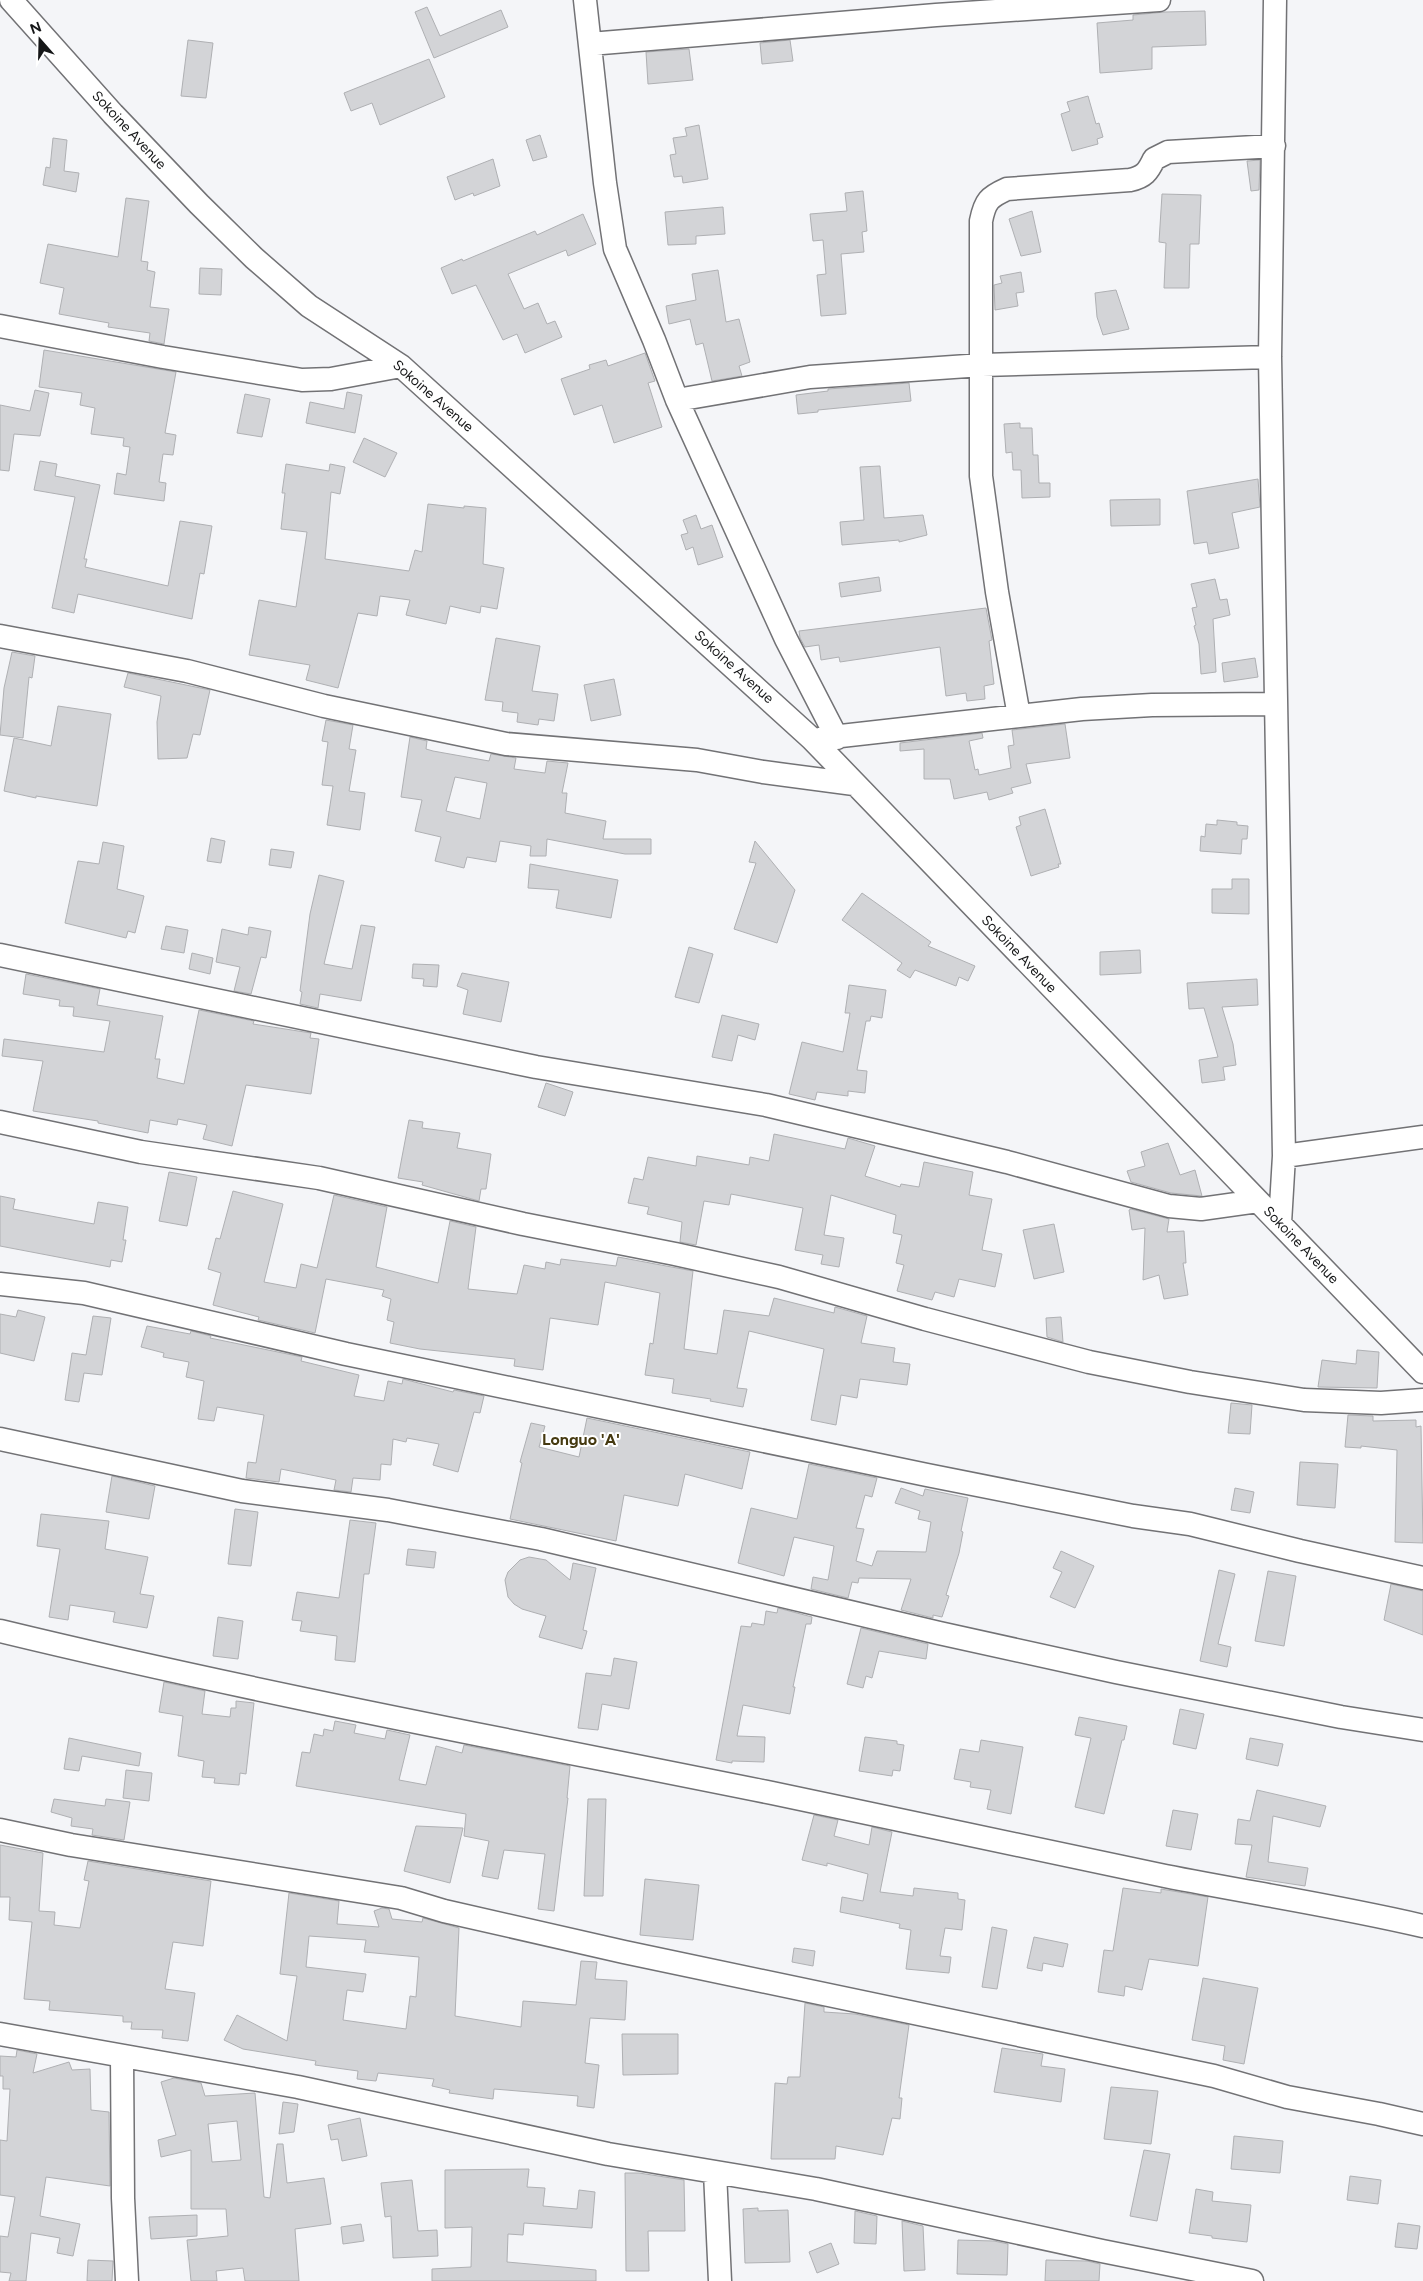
<svg xmlns="http://www.w3.org/2000/svg" width="1423" height="2281" font-family="Figtree,sans-serif">
<rect width="100%" height="100%" fill="#f4f5f8"/>
<!-- building -->
<path fill="#d3d4d7" stroke="#afb0b3" fill-rule="evenodd" d="M427,7L440,36L501,10L508,27L434,58L415,12Z
M1205,11L1206,45L1152,47V69L1100,73L1097,23L1133,20V15L1165,12Z
M188,40L213,43L206,98L181,96Z
M790,40L793,61L762,64L760,43Z
M689,49L693,80L648,84L646,52Z
M429,59L445,97L380,125L372,103L351,111L344,93Z
M1088,96L1096,124L1099,123L1103,137L1097,139L1098,144L1072,151L1061,114L1070,111L1067,102Z
M699,125L708,179L683,183L682,176L674,177L670,155L676,154L673,138L687,136L685,128Z
M540,135L547,157L533,161L526,140Z
M53,138L67,140L64,171L79,173L76,192L43,185L46,167L50,168Z
M493,159L500,186L474,196L473,193L455,200L447,177Z
M1260,160L1259,190L1251,191L1247,161Z
M863,191L867,231L862,232L864,252L841,254L846,314L821,316L817,275L826,274L823,240L813,241L810,214L847,211L845,193Z
M1162,194L1201,195L1199,244H1190L1189,288H1164L1166,243L1159,242Z
M126,198L149,201L141,261L148,262L147,270L155,272L150,307L169,309L164,344L149,341L150,333L108,327L109,323L59,314L64,288L40,283L48,244L118,257Z
M723,207L725,234L696,236V244L668,245L665,212Z
M1032,211L1041,252L1021,256L1009,219Z
M583,214L596,244L568,256L566,250L508,274L524,309L538,303L547,324L555,321L562,337L525,353L517,334L503,340L476,285L452,294L441,268L462,259L463,261L535,231L537,235Z
M200,268L222,269L221,295L199,294Z
M718,270L726,322L739,319L750,362L739,366L742,376L712,381L703,343L696,345L690,319L669,324L666,306L696,300L692,274Z
M1021,272L1024,292L1016,293L1018,306L995,310L994,285L1002,283L1000,276Z
M1116,290L1129,329L1103,335L1097,317L1095,293Z
M44,350L176,372L165,433L176,435L173,455L163,454L159,482L166,483L164,501L114,494L117,473L126,475L130,447L123,446L124,438L91,434L95,408L80,405L82,393L39,387Z
M645,353L655,381L648,383L662,427L614,443L602,405L574,415L561,379L590,369L589,365L606,360L608,366Z
M909,383L911,401L818,410V412L798,414L796,395L828,391V389Z
M35,390L49,393L40,436L14,434L9,471L0,470V405L30,411Z
M347,392L362,395L355,433L306,423L310,402L344,409Z
M245,394L270,399L262,437L237,433Z
M1020,423V428H1032L1033,455H1038L1039,483H1050V497L1022,498L1021,470H1013L1012,452L1006,453L1004,424Z
M364,438L397,453L385,477L353,462Z
M40,461L57,464L55,476L100,485L84,559H87L85,567L168,586L180,521L212,526L204,574L200,573L192,619L78,594L74,613L52,608L75,497L34,490Z
M286,464L329,471L330,464L345,467L340,494L331,492L325,559L409,571L415,550L422,552L428,504L464,508V506L486,508L483,564L504,568L497,609L481,606L480,613L450,606L446,624L406,615L410,600L380,596L377,616L358,613L338,688L306,680L310,665L249,655L259,600L296,607L307,532L281,529L285,493H282Z
M880,466L884,518L923,515L927,535L899,542V540L842,545L840,522L864,520L860,467Z
M1258,479L1260,507L1232,513L1239,548L1209,554L1207,542L1194,544L1187,491Z
M1160,499V525L1111,526L1110,500Z
M696,515L701,529L712,525L723,557L698,565L693,547L686,550L681,535L688,533L683,520Z
M879,577L881,591L841,597L839,583Z
M1215,579L1220,600L1227,599L1230,615L1213,619L1216,672L1201,674L1199,644L1194,626L1196,625L1192,608L1197,607L1191,584Z
M986,608L992,640L989,641L994,684L984,686L985,699L967,701L966,693L946,696L940,647L840,662L839,657L821,660L819,645L805,647L800,638L799,631Z
M496,638L540,646L532,691L558,694L554,721L539,719L538,725L517,722L518,713L502,711L503,702L485,700Z
M12,652L35,656L32,678L29,677L23,738L0,735L4,688Z
M1255,658L1258,677L1224,682L1222,663Z
M128,673L210,690L200,735L193,734L187,758L158,759L157,722L161,696L124,687Z
M614,679L621,715L591,721L584,685Z
M58,706L111,714L97,806L36,796V798L4,791L14,738L51,746Z
M326,720L353,725L349,749L356,750L349,791L365,793L360,830L327,825L333,786L322,785L328,742L322,741Z
M1065,724L1070,758L1026,764L1031,783L1011,788L1013,793L989,800L987,792L954,799L950,779H924V749L900,751V743L982,733L983,738L969,741L975,770L978,769L979,775L1011,768L1008,746L1014,745L1012,730Z
M410,737L427,741L426,749L433,751L489,761L491,754L516,758L514,769L545,773L547,761L568,763L562,793H567L565,813L606,821L603,839H651V854H625L547,839L546,856H530L531,846L500,841L496,862L467,857L464,868L435,861L441,837L415,831L422,800L401,797ZM455,777L487,783L480,819L446,811Z
M1045,809L1061,864H1058L1059,867L1031,876L1016,827L1021,825L1019,817Z
M1217,820L1237,822V825L1248,826L1247,839H1242L1241,854L1200,851L1201,836L1205,837L1206,824L1217,825Z
M211,838L225,841L221,863L207,861Z
M755,841L795,890L777,943L734,929L756,863L749,862Z
M103,842L124,846L117,889L144,896L135,933L128,931L126,938L65,923L78,861L99,864Z
M271,849L294,852L291,868L269,865Z
M530,864L618,880L611,918L556,908L559,890L528,888Z
M319,875L344,881L324,964L352,969L361,925L375,927L361,1001L320,994L318,1008L300,1004L302,992L300,991L310,914Z
M1232,879H1249V914L1212,913V889H1232Z
M862,893L931,942L928,946L975,966L968,981L959,977L956,986L915,970L910,978L897,970L902,963L842,920Z
M166,926L188,930L184,953L161,949Z
M249,927L271,931L266,958L261,957L251,994L234,991L240,967L216,962L222,929L248,935Z
M689,947L713,954L699,1003L675,997Z
M1140,950L1141,973L1100,975V952Z
M192,953L213,958L210,974L189,969Z
M413,964L439,965L437,987L423,986L424,979L412,978Z
M462,973L509,982L501,1022L463,1014L468,990L457,986Z
M26,974L100,989L97,1005L163,1016L155,1059H160L157,1078L184,1084L199,1010L254,1021L253,1024L311,1033L310,1038L319,1039L311,1094L246,1085L232,1146L203,1139L207,1125L178,1119L177,1125L150,1120L148,1133L98,1123V1121L33,1111L43,1061L2,1056L4,1039L104,1052L110,1021L73,1016L74,1007L59,1006L60,1000L23,994Z
M1257,979L1258,1005L1222,1007L1233,1044L1236,1065L1223,1067L1225,1080L1202,1083L1199,1060L1218,1057L1204,1008L1189,1009L1187,983Z
M849,985L886,990L882,1018L871,1016L870,1021H866L857,1070L867,1071L865,1093L848,1091V1096L817,1092L815,1100L789,1094L802,1042L843,1052L850,1013H845Z
M722,1015L759,1024L755,1040L738,1035L732,1061L712,1057Z
M546,1083L573,1092L565,1116L538,1107Z
M409,1120L423,1122L422,1128L460,1133L457,1148L491,1154L486,1189H481L479,1201L422,1185L423,1182L398,1178Z
M774,1134L845,1149L848,1138L875,1146L865,1176L900,1187L901,1184L919,1187L924,1162L973,1172L969,1195L992,1199L982,1250L1002,1254L995,1287L959,1279L954,1297L935,1292L932,1300L897,1291L904,1265L896,1263L902,1235L893,1233L896,1215L831,1195L824,1235L844,1238L839,1267L821,1264L823,1255L795,1250L803,1208L731,1194L729,1205L704,1201L696,1245L680,1242L682,1222L647,1214L649,1207L628,1203L634,1178L643,1180L648,1157L696,1166L697,1156L749,1165L750,1157L769,1161Z
M1168,1143L1180,1175L1195,1170L1202,1196L1171,1193L1131,1182L1127,1171L1145,1166L1141,1152Z
M169,1172L197,1177L187,1226L159,1221Z
M233,1191L283,1204L264,1282L296,1288L301,1264L317,1268L334,1195L387,1207L376,1267L438,1283L450,1221L476,1227L468,1289L517,1294L524,1265L545,1269L546,1262L560,1265L561,1259L616,1266L618,1257L693,1271L684,1349L717,1354L724,1310L769,1316L774,1298L834,1313L835,1307L867,1316L861,1343L895,1348L893,1362L910,1364L907,1385L860,1379L857,1398L841,1395L836,1425L811,1420L824,1349L749,1331L737,1388L747,1389L743,1407L710,1401L711,1399L672,1393L674,1379L645,1375L650,1343L653,1344L660,1293L605,1282L598,1325L550,1318L543,1370L514,1366L515,1359L420,1349L390,1343L394,1322L387,1320L391,1299L382,1296L384,1290L326,1279L315,1333L258,1320L259,1317L213,1305L221,1273L208,1269L216,1238L220,1239Z
M0,1196L15,1199L13,1209L94,1224L98,1202L128,1207L123,1240H126L122,1262L111,1260L110,1267L0,1246Z
M1131,1209L1169,1219L1167,1232L1184,1231L1186,1263H1183L1188,1295L1164,1299L1159,1275L1143,1280L1145,1228L1132,1230L1129,1210Z
M1054,1224L1064,1272L1034,1279L1023,1230Z
M18,1310L45,1317L34,1361L0,1353V1314L16,1317Z
M93,1316L111,1318L102,1375L84,1373L79,1402L65,1400L72,1353L86,1355Z
M1061,1317L1063,1342L1047,1337L1046,1318Z
M147,1326L190,1334L191,1331L211,1336L210,1338L302,1357L301,1361L359,1375L354,1396L384,1401L388,1381L402,1384L403,1379L453,1392L454,1390L484,1396L480,1413L474,1412L458,1472L433,1465L439,1444L407,1438L406,1442L393,1439L391,1465L381,1464L380,1480L353,1478L351,1492L334,1490L336,1480L281,1469L279,1482L246,1478L248,1462L256,1463L264,1415L217,1407L214,1421L198,1419L204,1381L186,1377L189,1362L163,1357L164,1353L141,1347Z
M1357,1350L1379,1352L1377,1388L1318,1387L1322,1360L1356,1364Z
M1231,1403L1252,1405L1250,1434L1228,1433Z
M1348,1415L1373,1416V1421L1416,1420V1427L1421,1426L1423,1543L1395,1542L1397,1450L1361,1446V1448L1345,1447Z
M587,1418L750,1452L742,1489L685,1474L678,1506L624,1495L616,1541L510,1519L522,1463L520,1462L531,1423L545,1426L539,1447L579,1457Z
M1300,1462L1338,1464L1335,1508L1297,1505Z
M809,1464L877,1478L872,1497L865,1495L856,1528L864,1529L856,1561L872,1566L877,1551L926,1552L931,1522L918,1519L920,1511L895,1503L901,1488L923,1496L925,1489L968,1498L961,1531L963,1532L959,1553L946,1595L949,1596L942,1617L933,1615V1618L901,1610L911,1579L859,1578L858,1583L852,1582L848,1598L811,1589L813,1577L828,1580L834,1546L794,1537L784,1576L738,1563L751,1508L797,1519Z
M112,1476L155,1486L149,1519L106,1512Z
M1235,1488L1254,1492L1250,1513L1231,1510Z
M235,1509L258,1512L251,1566L228,1564Z
M41,1514L109,1521L105,1549L148,1557L140,1594L154,1596L147,1628L113,1622L115,1612L70,1605L68,1620L49,1617L60,1549L37,1546Z
M350,1520L376,1523L369,1574H364L355,1662L335,1660L337,1636L300,1631L302,1621L292,1620L297,1592L339,1598Z
M408,1549L436,1552L434,1568L406,1565Z
M1061,1551L1094,1566L1075,1608L1050,1597L1062,1572L1053,1568Z
M529,1557L546,1560L570,1580L573,1563L596,1568L583,1630L587,1631L582,1649L539,1637L546,1616L522,1609L514,1604L508,1597L505,1580L508,1572L520,1560Z
M1219,1570L1235,1574L1218,1644L1231,1647L1227,1667L1200,1661Z
M1268,1571L1296,1576L1284,1646L1255,1641Z
M1391,1584L1423,1591V1635L1384,1620Z
M778,1608L812,1617L811,1624H806L793,1687H795L790,1714L743,1705L737,1736L765,1737L764,1762L732,1761V1763L716,1760L741,1626L751,1627L752,1623L764,1625L766,1611L777,1613Z
M218,1617L243,1621L238,1659L213,1656Z
M861,1628L928,1644L926,1659L879,1651L872,1678L866,1676L863,1688L847,1684Z
M614,1658L637,1662L629,1709L602,1704L598,1730L578,1728L586,1673L611,1676Z
M164,1682L205,1691L202,1714L230,1717L231,1708H236V1701L254,1703L246,1774L240,1773L239,1785L214,1783L215,1778L202,1777L204,1761L178,1756L183,1716L159,1712Z
M1180,1709L1204,1714L1196,1749L1173,1744Z
M1079,1717L1127,1726L1124,1740H1122L1104,1814L1075,1807L1091,1738L1075,1735Z
M335,1721L356,1725L354,1733L385,1739L387,1730L410,1735L399,1780L426,1785L436,1746L462,1753L464,1745L570,1766L567,1798H568L554,1911L538,1909L545,1854L504,1850L498,1879L482,1876L489,1841L464,1836L466,1814L296,1786L302,1752L310,1753L314,1734L323,1736L324,1729L333,1731Z
M865,1737L897,1741V1744L904,1745L900,1771L893,1770L892,1776L859,1771Z
M69,1738L141,1753L139,1766L82,1756L79,1771L64,1769Z
M1250,1738L1283,1744L1278,1766L1246,1759Z
M981,1740L1023,1747L1011,1814L987,1809L991,1790L970,1787L971,1782L954,1779L960,1749L979,1752Z
M126,1770L152,1773L149,1801L123,1798Z
M1257,1790L1326,1806L1320,1827L1273,1816L1268,1862L1308,1868L1305,1886L1246,1877L1252,1845L1235,1844L1238,1819L1250,1821Z
M54,1799L105,1806L106,1799L130,1802L124,1840L92,1835L93,1829L71,1826L72,1818L51,1812Z
M588,1799H606L603,1896H584Z
M1173,1810L1198,1814L1191,1850L1166,1846Z
M814,1815L838,1820L834,1836L869,1845L872,1827L892,1832L880,1892L913,1896L914,1888L958,1893V1899L965,1900L962,1930L945,1928L940,1956L951,1957L949,1973L906,1969L911,1930L899,1928L900,1924L840,1912L842,1897L863,1901L868,1874L827,1863V1866L802,1860Z
M416,1826L463,1828L450,1883L404,1871Z
M0,1845L43,1853L39,1911L55,1912L54,1925L80,1928L89,1881L84,1880L88,1861L211,1881L203,1946L173,1942L165,1989L195,1993L188,2041L162,2038L163,2030L131,2029L132,2022H123V2016L49,2010L50,2001L24,1999L32,1922L9,1920L10,1897H0Z
M645,1879L699,1885L693,1940L640,1935Z
M1123,1888L1161,1893V1889L1208,1897L1198,1966L1149,1959L1142,1990L1125,1986L1124,1996L1098,1992L1104,1950L1113,1951Z
M289,1893L339,1901L337,1924L379,1927L374,1911L382,1908L389,1909L392,1919L422,1922L423,1918L459,1928L455,2016L521,2027L523,2001L576,2005L581,1961L597,1962L595,1979L627,1981L625,2020L590,2018L585,2063L599,2065L594,2108L577,2106L578,2096L494,2089L493,2099L449,2093L450,2090L432,2086L434,2079L378,2073L376,2081L357,2079L358,2071L315,2065L316,2061L243,2049L224,2040L237,2015L287,2041L297,1976L280,1974ZM309,1936L366,1940L364,1952L419,1957L416,1997L410,1996L406,2029L343,2020L347,1990L363,1992L366,1974L306,1967Z
M992,1927L1007,1930L997,1989L982,1987Z
M1034,1937L1068,1944L1063,1967L1043,1963L1042,1971L1027,1968Z
M794,1948L815,1951L813,1966L792,1962Z
M1203,1978L1258,1988L1244,2064L1223,2060L1225,2046L1192,2040Z
M805,2003L824,2007V2012L855,2014L909,2025L899,2098H902L900,2119L892,2118L883,2155L836,2146L835,2159H771L775,2083L787,2084L788,2077H800Z
M622,2034H678V2074L623,2075Z
M1002,2048L1043,2054L1041,2066L1065,2069L1061,2102L994,2092Z
M17,2050L37,2054L33,2073L69,2062L72,2070L90,2069L91,2110L109,2112L110,2186L46,2177L40,2216L80,2224L73,2256L57,2253L60,2238L31,2233L26,2281H9L11,2273L0,2272V2236L8,2237L15,2197L0,2195V2140L7,2141L10,2089H3V2076H0V2056L16,2057Z
M174,2078L201,2083L205,2096L255,2093L264,2197L270,2198L277,2144H283L287,2183L324,2178L331,2224L295,2229L299,2281H245L243,2268L216,2271L217,2281H191L187,2240L228,2236L226,2209H191V2150L161,2157L158,2140L176,2135L161,2082ZM237,2121L241,2160L212,2162L208,2124Z
M1111,2087L1158,2091L1151,2144L1104,2139Z
M283,2102L298,2104L294,2132L279,2134Z
M360,2118L367,2156L342,2161L338,2139L331,2140L328,2125Z
M1234,2136L1283,2141L1280,2173L1231,2169Z
M1144,2150L1170,2154L1157,2221L1130,2216Z
M529,2169L527,2187L545,2188L543,2206L577,2209L579,2190L595,2192L592,2228L524,2223L523,2235L508,2234L507,2262L596,2270V2281H432V2269L471,2267L472,2227L445,2228V2170Z
M625,2173H639L684,2180L685,2231H648L649,2271H626Z
M1350,2176L1381,2180L1378,2204L1347,2200Z
M412,2180L418,2231L437,2230L438,2256L393,2258L391,2216L385,2217L381,2183Z
M1196,2189L1213,2192L1212,2201L1251,2205L1247,2242L1212,2238V2236L1189,2233Z
M758,2208V2211L788,2210L790,2262L745,2263L743,2209Z
M855,2211L877,2216L876,2244L854,2243Z
M197,2215V2236L151,2239L149,2217Z
M902,2221L923,2226L925,2270L904,2271Z
M1398,2223L1420,2226L1417,2249L1395,2247Z
M361,2224L364,2241L343,2244L341,2227Z
M958,2240L994,2241L1008,2244L1007,2275L957,2274Z
M831,2243L839,2264L817,2273L809,2252Z
M88,2260L113,2261L112,2281H87Z
M1046,2260L1087,2261L1100,2264L1099,2281H1045Z"/>
<g fill="none" stroke-linecap="round" stroke-linejoin="round">
<defs>
<path id="minor" d="M11,0L113,114L199,204L254,258L309,306L401,366L812,739L1423,1372
M585,0L605,183L615,249L654,340L677,400L786,639L837,738
M1275,0L1270,357L1284,1156L1280,1223
M590,44L936,15L1159,0
M0,326L163,357L302,380L331,379L401,366
M677,400L810,377L982,365L1270,357
M0,636L187,671L324,706L506,744L697,760L763,772L854,784
M1019,716L997,592L981,476V221C985,201 989,197 1007,189L1130,180C1144,177 1148,172 1154,159L1168,152L1274,146
M823,738L1082,709L1152,705L1275,704
M0,955L536,1067L766,1105L1007,1162L1169,1206L1201,1209L1258,1201
M0,1122L141,1152L319,1178L523,1224L675,1254L779,1277L925,1319L1089,1362L1190,1382L1304,1400L1381,1403L1423,1400
M1284,1156L1423,1137
M0,1284L84,1293L346,1354L927,1475L1133,1516L1190,1524L1300,1551L1423,1578
M0,1439L242,1491L388,1510L541,1539L939,1633L1116,1672L1341,1717L1423,1730
M0,1631C256,1693 514,1741 772,1793C903,1820 1034,1849 1165,1876C1251,1893 1338,1906 1423,1926
M0,1830L71,1845L401,1898L444,1911L624,1952L1214,2076L1287,2097L1379,2114L1423,2124
M0,2034L298,2087L608,2154L816,2189L1102,2251L1252,2281
M122,2056L123,2198L127,2281
M715,2172L720,2281"/>
</defs>
<!-- minor casing -->
<use href="#minor" stroke="#727275" stroke-width="25"/>
<!-- minor -->
<use href="#minor" stroke="#fff" stroke-width="22"/>
</g>
<g text-anchor="middle" dominant-baseline="central" stroke-width="4" stroke-linejoin="round" paint-order="stroke">
<!-- street labels -->
<g font-size="14" fill="#151617" stroke="#fff">
<text transform="translate(129 130) rotate(47)">Sokoine Avenue</text>
<text transform="translate(433 396) rotate(41)">Sokoine Avenue</text>
<text transform="translate(734 667) rotate(42)">Sokoine Avenue</text>
<text transform="translate(1019 954) rotate(46)">Sokoine Avenue</text>
<text transform="translate(1301 1245) rotate(46)">Sokoine Avenue</text>
</g>
<!-- quarter labels -->
<g font-size="16" font-weight="bold" fill="#453910" stroke="#fff">
<text x="581" y="1439">Longuo 'A'</text>
</g>
</g>
<!-- north arrow -->
<g transform="translate(40 40) rotate(340)" stroke="#ffffff" stroke-width="4" paint-order="stroke">
<path d="M0-4L9 19L0 12L-9 19Z" fill="#151617"/>
<text y="-8" font-size="14" font-weight="bold" text-anchor="middle" fill="#151617">N</text>
</g>
</svg>
